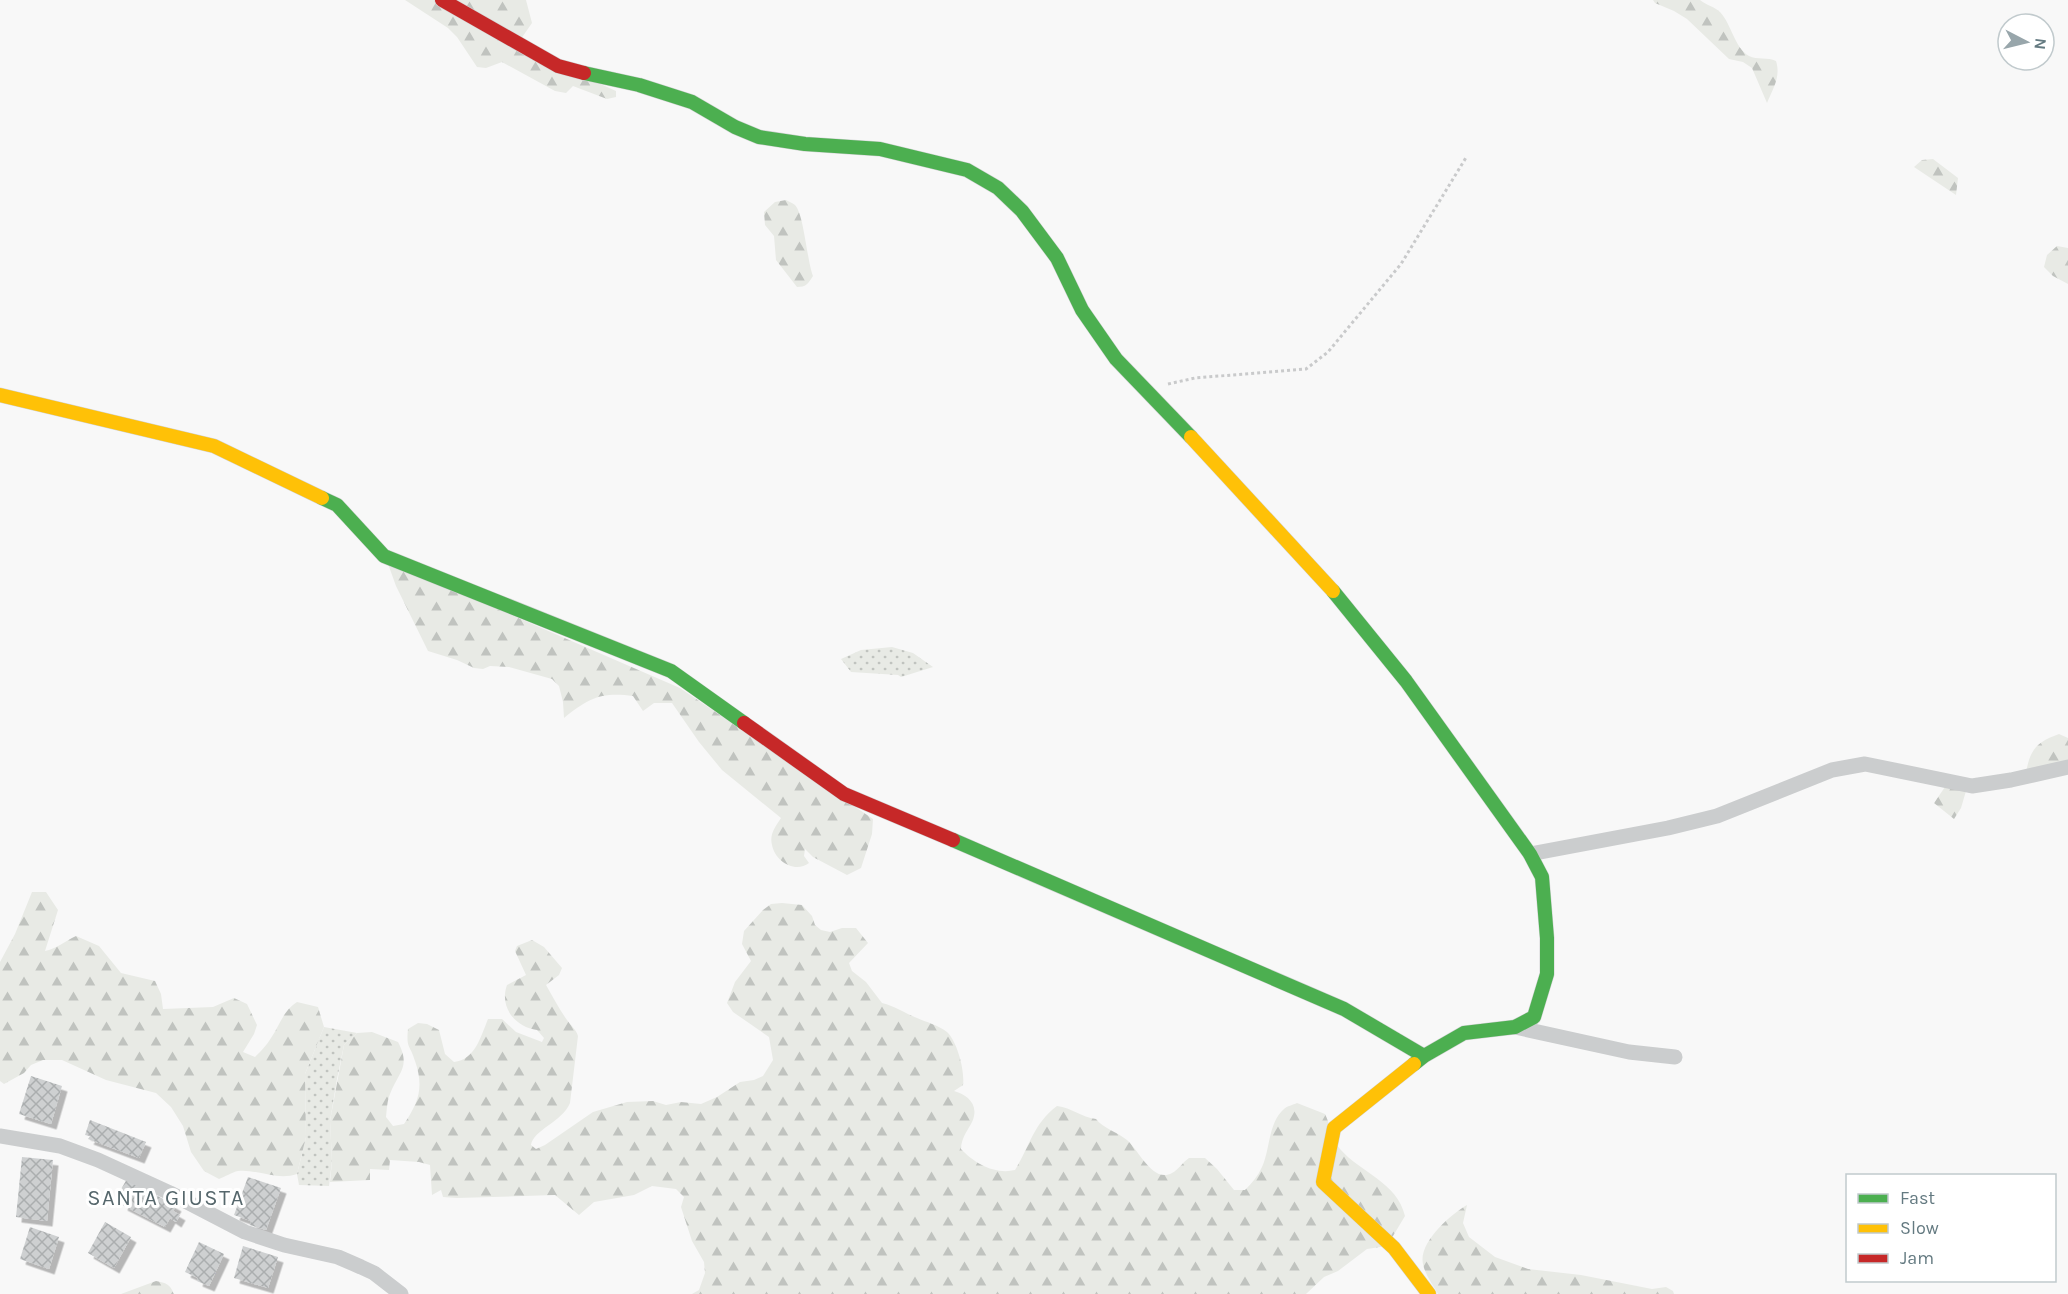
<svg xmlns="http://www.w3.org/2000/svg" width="2068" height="1294" font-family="Karla,sans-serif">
<defs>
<pattern id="grass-dots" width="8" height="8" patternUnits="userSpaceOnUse" patternTransform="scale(1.5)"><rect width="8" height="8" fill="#e8eae5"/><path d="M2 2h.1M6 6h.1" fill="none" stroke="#c0c3bf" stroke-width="1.8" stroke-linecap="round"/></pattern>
<pattern id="forest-firs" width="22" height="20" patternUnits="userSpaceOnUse" patternTransform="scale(1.5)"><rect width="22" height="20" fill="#e8eae5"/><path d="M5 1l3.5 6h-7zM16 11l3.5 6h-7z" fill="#c0c3bf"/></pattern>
<pattern id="building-cross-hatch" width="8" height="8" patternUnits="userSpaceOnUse" patternTransform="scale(1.5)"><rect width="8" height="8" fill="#ced0d1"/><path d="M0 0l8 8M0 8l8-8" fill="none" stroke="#abaeaf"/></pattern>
<filter id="shadow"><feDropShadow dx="5.5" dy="5.5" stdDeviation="0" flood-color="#0004"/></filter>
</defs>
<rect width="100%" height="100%" fill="#f8f8f8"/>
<!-- grass -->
<path fill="url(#grass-dots)" d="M892,647L913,653L933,667L901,677L898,675L851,672L841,659L861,650Z
M324,1027L357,1033L344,1045L337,1079L330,1121L332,1161L329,1186L299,1185L297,1174L306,1137L305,1074Z"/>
<!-- forest -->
<path fill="url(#forest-firs)" d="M405,0H526L532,23L516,46L616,91V97L607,99L573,86L566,93L555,91L502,62L486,68L477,67L457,37L448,28Z
M1653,0H1700C1706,5 1715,7 1720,12C1732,25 1734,47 1749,56C1757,60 1768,57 1776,61C1781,77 1773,88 1767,103L1752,68L1743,62L1729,59L1687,19L1674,11L1655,3Z
M1933,159L1958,178L1956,195L1914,167L1922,160Z
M786,200C789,202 793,203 795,205C804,214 807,261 813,276C808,284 806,287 797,287L776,260L774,236L765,225L764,212L775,202Z
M2057,246L2068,248V284L2053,276L2044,267L2047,255Z
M387,561L680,688L873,819L872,834L861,868L847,875L813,857L805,849L804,856L809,863C795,874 775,861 772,845C769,834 776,826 781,818L722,770L699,742L672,703H654L643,711L633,696C601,692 589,698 564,718L563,702L559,686L552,679L509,667L490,666L483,669L474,668L457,660L428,651L396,586Z
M2059,734L2068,738V762L2026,773C2030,749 2037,742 2059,734Z
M1945,787L1966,791L1961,808L1954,819L1934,803Z
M32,892H46L58,910L45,951C56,949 65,941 76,936L99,946L121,973L155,981L161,994L163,1009L213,1007L234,998L247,1004L257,1025L254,1034L243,1052L255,1057C260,1052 267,1045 271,1038C280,1025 283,1011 297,1002L318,1007L324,1027L305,1074L306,1137L297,1174C277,1181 258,1169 238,1171C232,1172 225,1177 219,1179L204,1171L191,1152L183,1126L171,1107L156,1093L106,1080L62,1060H43L31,1065L24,1073L4,1084L0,1081V962L15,934Z
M782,903L802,905L812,916L815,925L821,930L830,932L842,928H856L868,943L849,963L852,971L866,982L882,1003C895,1006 904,1013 917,1018C926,1022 938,1025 947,1032C957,1041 965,1071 963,1085L954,1091C965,1094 977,1102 974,1116C972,1127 962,1133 961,1149C974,1163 995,1175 1015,1170C1030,1146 1033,1124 1057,1106C1072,1108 1081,1117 1096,1119C1103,1128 1117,1132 1127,1140C1138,1149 1153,1184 1172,1173C1178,1170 1183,1162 1189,1158H1205L1217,1169L1234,1190H1245C1252,1183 1258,1176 1262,1167C1270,1150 1268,1123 1284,1109C1287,1106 1293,1105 1297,1103L1325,1114C1331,1126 1331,1139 1340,1149C1361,1173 1397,1182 1405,1216L1387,1246L1367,1249L1338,1271L1324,1277L1306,1294H692L699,1290L705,1273L704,1262L692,1241L681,1207L684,1197L676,1189L652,1186L634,1195L594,1202L579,1215L555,1195L457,1198L443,1197L441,1190L432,1195L430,1165L419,1162L390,1160L389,1170L370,1169V1180L330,1182L332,1161L330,1121L344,1045L357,1033L372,1032L398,1042C411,1067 399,1071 390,1094C387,1101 387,1109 386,1117L393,1126L404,1124C419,1102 424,1087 415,1061C410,1044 406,1049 408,1029L418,1023L427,1024L439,1030L445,1054L454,1062C475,1060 481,1036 488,1019H502L516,1032L542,1042L544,1038L537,1030C515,1027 499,1007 507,985L526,975L515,951L517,946L532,940L544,947L562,968L559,975L546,985C553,997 559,1009 567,1020C571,1026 576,1029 578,1036L570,1103C562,1122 533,1130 531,1145L536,1149L545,1145L593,1112L627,1102L653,1101L666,1105L681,1102L701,1104L717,1097L740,1082L754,1080L763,1076L773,1060L769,1037L733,1012L727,1003L735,982L751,961L742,944L744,931L763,910L771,904Z
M1467,1205L1463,1223L1469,1237L1495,1257L1528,1269L1581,1275L1652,1289L1666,1287L1673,1291L1674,1294H1438C1433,1285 1425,1275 1423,1264C1418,1243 1451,1214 1467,1205Z
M156,1281C166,1283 170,1284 174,1294H121Z"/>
<!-- building -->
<path fill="url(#building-cross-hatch)" filter="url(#shadow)" d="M31,1076L62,1086L51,1124L19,1114Z
M90,1120L146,1142L139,1158L88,1139L90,1136L85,1135Z
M22,1157L53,1160L47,1221L16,1217Z
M248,1177L281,1188L266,1230L250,1225L251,1221L234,1215Z
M127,1179L176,1206L173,1211L180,1215L176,1222L170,1218L165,1227L122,1205L124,1200L117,1196Z
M105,1222L131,1237L114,1268L88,1253Z
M30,1227L59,1237L49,1269L20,1259Z
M199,1242L224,1254L209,1286L197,1281L198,1278L185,1272Z
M243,1246L278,1257L268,1288L234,1278Z"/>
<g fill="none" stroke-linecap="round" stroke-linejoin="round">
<defs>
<path id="fast" d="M584,73L639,85L692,102L735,127L759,137L805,144L880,149L967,170L998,188L1022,211L1057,258L1082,310L1116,359L1191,437
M322,498L337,505L384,556L671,671L744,723
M1333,591L1406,681L1530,854L1542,877L1547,938V974L1534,1017L1515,1027L1464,1033L1424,1056
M953,840L1344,1009L1424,1056L1414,1064"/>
<path id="slow" d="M0,395L214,446L322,498
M1191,437L1333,591
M1414,1064L1334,1128L1323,1182L1394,1248L1429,1294"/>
<path id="jam" d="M442,0L558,66L584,73
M744,723L844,794L953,840"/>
</defs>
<!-- fast casing -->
<use href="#fast" stroke="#d3d4d5" stroke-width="15"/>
<!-- slow casing -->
<use href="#slow" stroke="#d3d4d5" stroke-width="15"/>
<!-- jam casing -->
<use href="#jam" stroke="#d3d4d5" stroke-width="15"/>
<!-- path -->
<path stroke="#c9cacb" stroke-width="3" stroke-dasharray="3 3" stroke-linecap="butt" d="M1168,384L1195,378L1306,369L1328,352L1401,264L1467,156"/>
<!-- street -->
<path stroke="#cbcdce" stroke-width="15" d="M1530,854L1668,828L1717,816L1832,770L1865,764L1972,786L2011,780L2068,767
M1515,1027L1629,1052L1675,1057
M0,1136L60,1146L98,1160L170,1193L245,1232L284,1245L338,1257L361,1267L374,1273L401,1294"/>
<!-- fast -->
<use href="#fast" stroke="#4caf50" stroke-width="14"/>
<!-- slow -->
<use href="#slow" stroke="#ffc107" stroke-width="14"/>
<!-- jam -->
<use href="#jam" stroke="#c62828" stroke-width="14"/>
</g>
<g text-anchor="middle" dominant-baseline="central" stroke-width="6" stroke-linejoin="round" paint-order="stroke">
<!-- quarter labels -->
<g font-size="22" letter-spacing="1.5" fill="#56676c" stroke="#fff">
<text x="166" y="1198">SANTA GIUSTA</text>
</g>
</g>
<!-- legend -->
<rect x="1846" y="1174" width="210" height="108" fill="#ffffff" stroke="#c1cacd" stroke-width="1.5"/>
<rect x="1858" y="1194" width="30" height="9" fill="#4caf50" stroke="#c1cacd" stroke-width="1.5"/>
<text x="1900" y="1204" font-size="18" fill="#647a81">Fast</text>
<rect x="1858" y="1224" width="30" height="9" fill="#ffc107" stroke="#c1cacd" stroke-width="1.5"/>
<text x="1900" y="1234" font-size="18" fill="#647a81">Slow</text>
<rect x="1858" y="1254" width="30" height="9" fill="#c62828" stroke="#c1cacd" stroke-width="1.5"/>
<text x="1900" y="1264" font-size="18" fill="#647a81">Jam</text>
<!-- north arrow -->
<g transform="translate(2026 42) rotate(97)"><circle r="28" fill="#ffffff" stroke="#c1cacd" stroke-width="1.5"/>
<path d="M0-4.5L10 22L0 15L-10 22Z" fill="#98a6ab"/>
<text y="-9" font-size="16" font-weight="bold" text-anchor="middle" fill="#647a81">N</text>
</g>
</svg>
